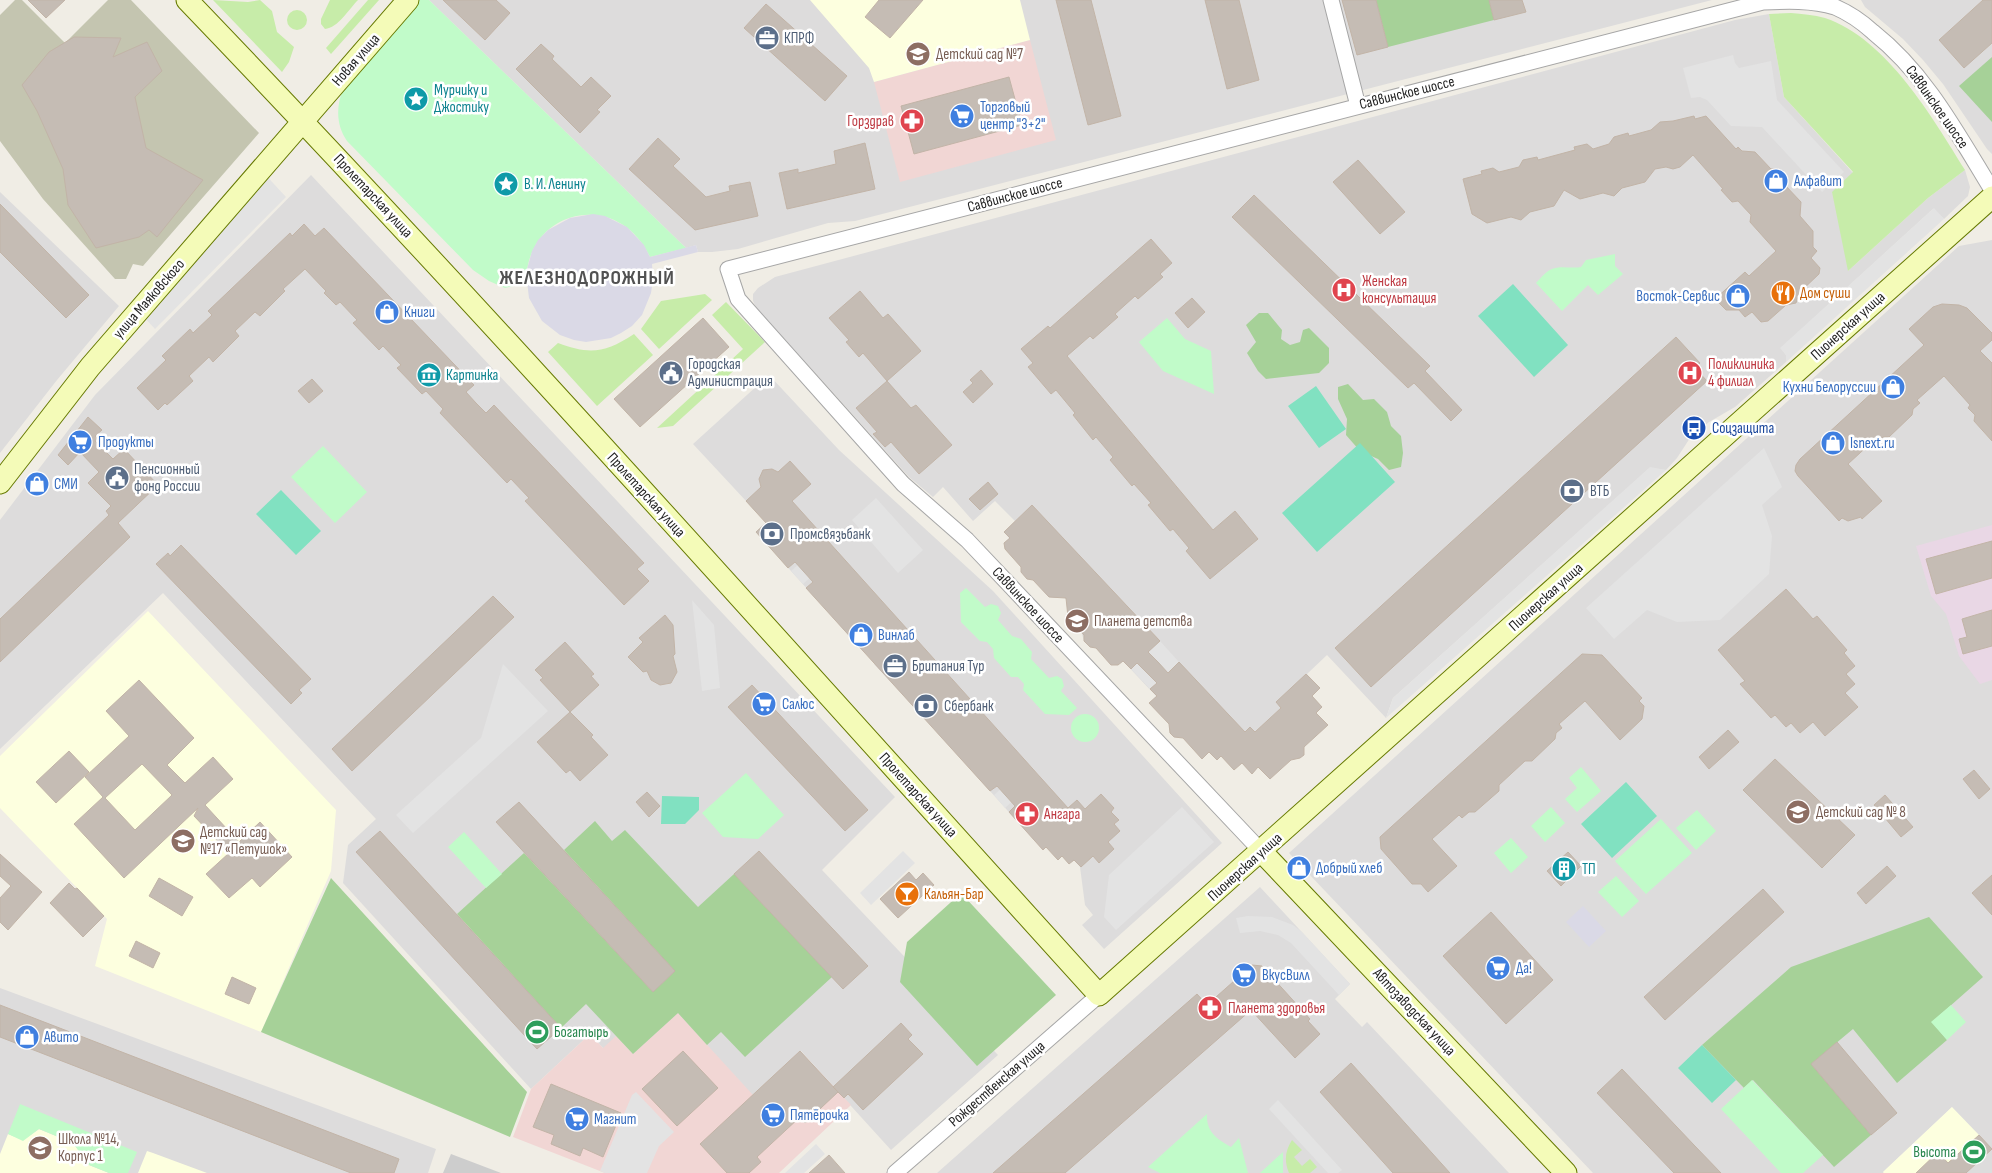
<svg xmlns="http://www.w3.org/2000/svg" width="1992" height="1173" font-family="'Sofia Sans Condensed',sans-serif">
<rect width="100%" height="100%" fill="#f0ede5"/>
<!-- residential -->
<path fill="#dddcdc" d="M429,0H1712L855,221L828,223L738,249L712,252H698L696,245L686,248Z
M1861,0H1992V154L1987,149L1943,84L1923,60L1903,39L1865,7Z
M1769,14L1784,97L1853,173L1848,271L1928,198L1965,170L1970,187L1968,196L1944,219L1933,209L1781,348L1786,355V362L1735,407L1709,422L1690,438L1677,458L1666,470L1650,468L1393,698L1386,718L1327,655L1307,674L1320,688L1312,696L1322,707L1316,713L1328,725L1304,744V755L1300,758L1292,759L1290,757L1270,779L1258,767L1252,774L1242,763L1234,770L1221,756L1209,752L1202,759L1184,737L1182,738L1174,737L1170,733L1169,725L1171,723L1164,715L1162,717L1149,703L1156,696L1123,661L1118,665H1111L1096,648L1090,647L1084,641L1079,624L1076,626L1068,617L1067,611L1072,606L1060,593L1055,598L1049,597L1033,580L1027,579L1021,572V567L1016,556L1013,558L1005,549L1004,543L1009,538L1004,532L1015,521L995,501L973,521L943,487L933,497L909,477L756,307L753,301V294L758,288L775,277L1735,20Z
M311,175L895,797L822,870L998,1055L891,1150L801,1051L753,1095L633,1054L603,1048L590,1034L531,1089L343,883L348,845L376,819L163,593L0,749V520L95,395Z
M0,192L119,306L57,380L0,453Z
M1992,240V1173H1966L1952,1107L1883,1172L1884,1173H1593L1289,853L1959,246Z
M769,375L839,450L993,591L1222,843L1104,949L1082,925L1093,915L1085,905L1080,867L1074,860L1069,864L1062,856L1046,847L1043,850L938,733L933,716L927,721L874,664L881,658L869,645L863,651L756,532L768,520L760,516L693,444Z
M1260,887L1350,984L1335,999L1362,1027L1367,1022L1509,1173H937Z
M0,988L436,1149L428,1173H0Z"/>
<!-- commercial -->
<path fill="#f1d6d4" d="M1030,40L1056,140L900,182L874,82Z
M678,1013L753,1095L800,1051L851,1105L779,1173H605L513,1137L531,1089L590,1034L603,1048L616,1036L633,1054Z"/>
<!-- industrial -->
<path fill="#e9d7e5" d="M1992,525V680L1980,684L1959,656L1946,614L1931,596L1916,546Z"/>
<!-- education -->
<path fill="#fdffdf" d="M810,0H1020L1030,40L874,82L869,68Z
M148,611L336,810L331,871L261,1032L95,966L107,919L0,808V756Z
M1952,1107L1979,1135L1956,1156L1966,1173H1884L1883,1172Z
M39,1129L73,1143L89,1165L109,1173H0V1154L8,1134L23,1140Z
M147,1151L153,1153L207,1173H138Z"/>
<!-- religious -->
<path fill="#cdcdcd" d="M451,1154L501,1173H443Z"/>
<!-- construction -->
<path fill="#c4c5b0" d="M15,0H22L65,43L108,0H131L259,133L143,266L133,264L126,279H115L43,199L0,141V15Z"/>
<!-- grass -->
<path fill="#c7eca9" d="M213,0L248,2L260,0L272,11L277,32L294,47L289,62L282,72Z
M330,0H358C349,9 338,28 325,29L321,24V19Z
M368,0H379L331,54L326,48Z
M287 20a10 10 0 1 1 20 0a10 10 0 1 1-20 0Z
M1791,13C1802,14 1814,15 1825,18C1886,38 1933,118 1965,170L1928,198L1848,271L1832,192L1853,172L1784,97L1769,14Z
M705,294L712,300L659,349L641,329L661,301Z
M726,302L765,342L673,426L657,428L743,349L712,315Z
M634,334L653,355L597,406L548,352L558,343C590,355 605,353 634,334Z
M1292,1140L1302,1150L1294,1157L1302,1166L1310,1159L1317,1167L1310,1173H1289C1284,1161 1285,1151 1292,1140Z"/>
<!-- forest -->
<path fill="#a6d198" d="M1376,0H1489L1494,20L1388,47Z
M1992,57V122L1959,86Z
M1259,313H1268L1282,330L1281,339L1290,345L1300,342L1303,330L1309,328L1329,348V363L1319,373L1266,379L1258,371L1247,353L1256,342L1246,325Z
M1348,384L1363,400L1374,399L1387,412L1391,426L1401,436L1403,453L1401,467L1389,470L1378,459L1360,451L1346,435L1347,419L1338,399V387Z
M595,821L612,841L625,830L698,907L734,874L832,977L745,1057L721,1032L707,1045L678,1013L633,1054L586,1004L561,1028L457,914L524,853L653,992L675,971L564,850Z
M331,878L527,1092L510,1137L261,1032Z
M961,893L1056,995L977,1066L900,982L907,942Z
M1929,917L1983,977L1932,1022L1947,1040L1897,1083L1853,1029L1811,1064L1871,1135L1834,1167L1753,1080L1744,1088L1702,1045L1791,967Z"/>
<!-- park -->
<path fill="#c1fbc9" d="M418,0H429L686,248L650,257C618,188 526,208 526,283L505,288L489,281L473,270L347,141C336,125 336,107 343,89Z
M1615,254V266L1623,274L1598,295L1588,285L1562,311L1536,283C1540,279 1546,271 1552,269C1561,265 1571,269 1581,267L1586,260Z
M1167,318L1185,339L1211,351L1214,394L1163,371L1139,342Z
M323,446L367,492L335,523L291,477Z
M966,588L985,607L991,604L998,606L1001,613L998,620L1012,636L1021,639L1032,652L1031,659L1049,678L1057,676L1062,679L1064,686L1061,691L1077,708L1069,715L1045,714L1023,690L1024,684L1018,677H1011L994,658L993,649L987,642L980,641L961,622L960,593Z
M1071 728a14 14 0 1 1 28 0a14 14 0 1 1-28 0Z
M1581,767L1601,791L1577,812L1565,799L1577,788L1569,778Z
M746,773L784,815L758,839L723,837L702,813Z
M1551,807L1565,823L1545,842L1531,826Z
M1697,810L1716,831L1696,850L1676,828Z
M1661,819L1692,853L1646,894L1615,861Z
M464,832L502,874L486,888L448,847Z
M1511,838L1528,857L1511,873L1494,853Z
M1616,876L1639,901L1622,917L1598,892Z
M1951,1005L1966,1022L1947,1040L1931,1022Z
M1752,1080L1823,1155L1803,1173H1781L1721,1109Z
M20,1104L137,1152L128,1173H109L89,1165L73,1143L39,1129L23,1141L8,1134Z
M1207,1114C1206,1131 1216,1139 1231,1147L1239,1138L1248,1173H1160L1148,1167Z
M1283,1152V1173H1260Z"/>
<!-- pitch -->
<path fill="#81e1c1" d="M1513,284L1568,345L1534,377L1478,316Z
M1316,386L1346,429L1319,448L1288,406Z
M1360,443L1395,482L1317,552L1282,513Z
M281,490L321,531L296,555L256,514Z
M1626,782L1657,816L1612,858L1581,824Z
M662,796L699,797V810L685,824H661Z
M1702,1045L1736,1080L1712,1103L1678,1068Z"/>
<!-- parking -->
<path fill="#e3e3e3" d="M1733,55L1735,63L1739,68L1771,61L1777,100L1844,172L1822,192L1762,127L1731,126L1707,100L1700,97L1691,98L1683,68Z
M261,170L286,197L155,329L142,315Z
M1934,208L1944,219L1786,362V355L1780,348Z
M1764,448L1782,487L1762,505L1772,536L1769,574L1720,620L1677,622L1647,610L1614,639L1586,608Z
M1650,467L1666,470L1386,718L1393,698Z
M876,498L923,550L898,573L852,520Z
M827,539L838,552L803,584L791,571Z
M692,600L714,625L720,688L702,691Z
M1160,641L1179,662L1150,689L1131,669Z
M503,664L548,711L413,833L396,815L481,738Z
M1029,764L1040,776L1005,808L994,795Z
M1182,807L1214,842L1116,930L1104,917L1109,875Z
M903,851L915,863L871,905L860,893Z
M1248,916L1272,917L1293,925L1302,932L1350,984L1339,995L1291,943L1278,935L1260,931L1240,933L1236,918Z
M636,1092L674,1132L659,1146L647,1173H605L600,1171L632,1095Z
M1278,1100L1342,1170L1338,1173H1328L1269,1109Z
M816,1144L825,1154L804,1173H785Z"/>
<!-- plaza -->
<path fill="#dad9e6" d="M593,214L605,216L627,227L644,245L650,257L696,245L698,252L652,264L653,279L651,293L642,315L632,326L621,333L611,338L586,342L574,340L560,335L542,321L529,298L526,273L532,251L538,240L548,230L570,218Z
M1583,906L1606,931L1589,947L1566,922Z"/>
<!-- building -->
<path fill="#c5bcb4" stroke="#c2b4a7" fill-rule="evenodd" d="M28,0H65L46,18Z
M443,0H496L510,13L485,40Z
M879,0H923L890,38L865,17Z
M1056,0H1091L1121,116L1088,125Z
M1205,0H1239L1259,80L1227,89Z
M1342,0H1376L1388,47L1357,55Z
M1489,0H1522L1526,12L1494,20Z
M1983,0H1992V43L1964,68L1939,40Z
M766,4L847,76L825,101L744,28Z
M74,37L121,38L113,57L147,42L162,71L135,97L146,148L203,180L157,237L149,230L139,237L96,248L68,205L63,169L37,111L22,85L49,52Z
M541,44L554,56L552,59L581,87L591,77L611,96L597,110L600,112L580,133L516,69Z
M1009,77L1022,125L914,154L901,106Z
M1694,116L1695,119L1706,116L1736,149L1738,147L1742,151L1755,152L1771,169H1778L1785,177L1784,184L1801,202L1800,216L1813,231V247L1817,251L1811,258L1820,268L1819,274L1799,293L1796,303L1786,305L1768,321L1761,322L1752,312L1745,317L1739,310H1726L1715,299L1745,272L1749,276L1776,251L1750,222L1751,215L1738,201L1732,202L1721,190L1723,189L1693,155L1680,167L1673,169L1666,167L1655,169L1645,182L1622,188L1614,196L1603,193L1580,199L1564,190L1554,206L1530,212L1521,220L1511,217L1487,223L1472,214L1463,179L1482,174L1481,171L1493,168L1499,172L1519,167L1523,160L1537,157L1538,160L1575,150L1574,147L1587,144L1593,149L1609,144L1614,137L1628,133L1629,136L1651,130L1660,122L1673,121Z
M658,138L680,159L673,166L706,197L730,191L729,186L750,182L758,216L695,230L629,169Z
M865,143L875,189L787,209L779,173L798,169V173L836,164L834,151Z
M1358,160L1405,212L1380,234L1333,182Z
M1254,195L1430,366L1425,371L1462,410L1451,421L1414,383L1408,388L1232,217Z
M0,204L89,295L66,318L0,252Z
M304,224L315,236L324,228L474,385L466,392L476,403L486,413L494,405L644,563L637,569L649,581L624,605L525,501L529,498L511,479L507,483L440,413L443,409L426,391L422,394L397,368L401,365L383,346L379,350L353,323L357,320L340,302L336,305L324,293L326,291L305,269L283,289L285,291L260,316L255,312L235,331L239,336L213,362L209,357L189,376L193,381L167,405L165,403L158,410L137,388L166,360L162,356L190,329L193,333L212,315L208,311L290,233L292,236Z
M1151,239L1172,263L1160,274L1163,277L1138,299L1135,296L1115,314L1118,317L1093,339L1090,336L1067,356L1213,530L1235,511L1258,539L1210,579L1186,551L1189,548L1173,529L1170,531L1148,505L1151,503L1134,484L1132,486L1110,460L1113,457L1096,437L1093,440L1073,415L1075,413L1056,390L1051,394L1028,367L1033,363L1021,349L1048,326L1050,328Z
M860,291L883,318L888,314L921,351L887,381L863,353L859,357L846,342L849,340L829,318Z
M1192,298L1205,312L1188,328L1175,313Z
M1942,304L1959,305L1967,308L1992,333V340L1980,351L1992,363V441L1974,421L1975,415L1968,408L1970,405L1944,376L1917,400L1920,403L1913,409L1912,415L1889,437H1883L1876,444L1873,441L1848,464L1882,501L1862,519L1861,517L1848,521L1842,518L1839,521L1798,476L1795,471L1796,465L1800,459L1924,345L1909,329L1933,307Z
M703,318L729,347L640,427L614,399Z
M1676,337L1700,363L1695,368L1707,381L1371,687L1335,648Z
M981,370L993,384L973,403L963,392L973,383L970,380Z
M312,379L323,391L309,403L298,391Z
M887,381L911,408L916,405L952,445L919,474L891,442L885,447L873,434L877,432L856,408Z
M88,417L102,430L95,436L97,438L95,441L113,459L124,449L158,485L118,523L130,537L0,662V619L109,515L106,511L111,506L88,483L99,472L80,452L68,465L58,455Z
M790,461L811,484L792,501L1068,808L1077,800L1085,809L1101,794L1114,808L1111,812L1119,820L1114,824L1120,831L1108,842L1114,849L1099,863L1093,856L1081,867L1074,860L1069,864L1062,856L1058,860L1046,847L1043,850L1009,812L1015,806L997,786L990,791L806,588L813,582L795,562L788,568L756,532L766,523L746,501L761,487L759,479L763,470L772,469L778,472Z
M988,482L998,494L980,510L969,499Z
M1032,505L1160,641L1148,652L1158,662L1168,673L1179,662L1245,732L1250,727L1255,732L1281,708L1276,702L1306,674L1320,688L1312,696L1322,707L1316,713L1328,725L1304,747V755L1300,758L1291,760L1270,779L1258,767L1252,774L1242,763L1234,770L1221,756L1217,760L1209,752L1202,759L1183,738L1174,737L1170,733L1169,724L1149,703L1157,696L1150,689L1157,683L1137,663L1131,669L1123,661L1118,665H1111L1096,648L1090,647L1084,641V635L1068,617L1066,598L1049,597L1033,580L1027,579L1021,572V567L1005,549L1004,543L1010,538L1004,532Z
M1992,541V578L1936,594L1926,559Z
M181,545L311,679L299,690L302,693L291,704L156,564L168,553L170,556Z
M1786,589L1813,619L1817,616L1847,650L1844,653L1855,666L1846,674L1855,684L1845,693L1858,707L1825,736L1813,722L1800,733L1791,723L1786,727L1775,715L1771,718L1740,684L1745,681L1718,650Z
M493,596L514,617L352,771L332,749Z
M1992,610V646L1963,654L1959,639L1967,637L1962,619Z
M665,615L673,625L675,654L673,656L677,672L671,683L660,685L651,680L647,671L643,672L628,657L643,642L639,638Z
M565,642L594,674L591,676L599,685L570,712L540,680L543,678L535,670Z
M1582,654L1602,655L1642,698L1639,701L1644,706L1642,719L1620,740L1585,701L1559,724L1562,728L1556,733L1555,739L1532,761H1525L1499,785V791L1475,812H1469L1462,818L1459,815L1432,839L1457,866L1428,892L1421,884H1412L1381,849L1380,837Z
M139,680L194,738L167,765L185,783L213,757L233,779L205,805L239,842L260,822L292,857L260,887L252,878L229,898L206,874L229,853L194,816L198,808L124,878L74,824L103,797L85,777L129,736L106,711ZM142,764L172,795L135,830L105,798Z
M752,685L868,810L845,831L728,707Z
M570,712L593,735L591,737L608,755L580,781L570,770L566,773L537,742Z
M1728,730L1739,742L1709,769L1699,757Z
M69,751L89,772L56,803L36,782Z
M1775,759L1855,835L1822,868L1743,790Z
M1974,770L1990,789L1979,799L1963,779Z
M647,792L660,806L649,817L636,802Z
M1885,795L1913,827L1901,837L1874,805Z
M519,802L675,971L653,992L496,822Z
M380,831L561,1028L537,1049L356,852Z
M759,851L868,966L843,989L734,874Z
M1568,852L1581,866L1561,886L1547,871Z
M0,854L42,892L8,930L0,922V898L11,886L0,876Z
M1887,866L1896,876L1866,904L1857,893Z
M909,872L916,880L923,873L934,885L898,918L880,899Z
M1992,875V915L1972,893Z
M159,878L193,897L182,916L149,896Z
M69,883L75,889L77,888L104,916L83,937L50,903Z
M1763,889L1784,912L1665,1020L1644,997Z
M1491,912L1553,980L1506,1024L1443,956Z
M136,941L160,953L153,968L129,956Z
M1252,965L1262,966L1310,1019L1308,1021L1320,1034L1295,1058L1251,1010L1065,1173H993L1197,994L1207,1005Z
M232,977L256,988L249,1004L225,994Z
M0,1005L399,1159L394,1173H351L0,1037Z
M901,1023L912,1035L908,1039L923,1054L863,1110L848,1094L844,1098L833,1087Z
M1837,1042L1897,1113L1871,1135L1811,1064Z
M683,1051L718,1088L677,1126L642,1089Z
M800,1051L838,1092L805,1123L800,1117L757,1157L761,1162L749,1173H727L700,1144Z
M1351,1063L1450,1173H1393L1320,1092Z
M1622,1069L1694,1145L1721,1173H1674L1597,1093Z
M551,1084L621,1113L603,1157L583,1148L580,1156L551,1144L554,1135L533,1127Z
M1979,1135L1992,1149L1966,1173H1916L1938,1152L1948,1163Z
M829,1155L845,1173H809Z"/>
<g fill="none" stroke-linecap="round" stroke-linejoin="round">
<defs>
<path id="street" d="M1331,0L1358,106
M1262,852L967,540L903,484L738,299L728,269L1763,2C1786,1 1812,0 1835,7C1849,13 1862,22 1873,32C1926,74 1957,133 1992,190
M895,1173L1099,995"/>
<path id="secondary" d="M187,0C499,325 797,662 1099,995L1992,197
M0,483L90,367L408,0
M1262,852L1566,1173"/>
</defs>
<!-- street casing -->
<use href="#street" stroke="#a6a6a6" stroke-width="17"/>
<!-- secondary casing -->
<use href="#secondary" stroke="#677a02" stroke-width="23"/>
<!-- street -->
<use href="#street" stroke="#fff" stroke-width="15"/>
<!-- secondary -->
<use href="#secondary" stroke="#f4fbb8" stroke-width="21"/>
</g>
<!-- icons -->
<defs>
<symbol id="office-disc" viewBox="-11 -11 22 22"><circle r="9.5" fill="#5c6f8a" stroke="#fff"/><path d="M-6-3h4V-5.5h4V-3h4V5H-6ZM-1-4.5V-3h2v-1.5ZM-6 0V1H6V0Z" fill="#fff"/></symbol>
<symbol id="school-disc" viewBox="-11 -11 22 22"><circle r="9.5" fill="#8d6e63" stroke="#fff"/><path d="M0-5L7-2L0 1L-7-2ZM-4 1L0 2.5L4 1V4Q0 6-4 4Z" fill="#fff"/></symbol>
<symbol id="sight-disc" viewBox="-11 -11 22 22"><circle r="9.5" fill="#0f9aa8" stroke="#fff"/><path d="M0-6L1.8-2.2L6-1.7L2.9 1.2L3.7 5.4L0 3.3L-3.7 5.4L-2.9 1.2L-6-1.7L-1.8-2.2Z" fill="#fff"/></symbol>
<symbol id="supermarket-disc" viewBox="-11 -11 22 22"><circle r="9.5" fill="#3f7fe0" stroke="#fff"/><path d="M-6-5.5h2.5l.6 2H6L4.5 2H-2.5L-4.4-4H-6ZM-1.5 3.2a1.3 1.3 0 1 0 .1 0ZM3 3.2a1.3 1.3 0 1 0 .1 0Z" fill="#fff"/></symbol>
<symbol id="pharmacy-disc" viewBox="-11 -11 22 22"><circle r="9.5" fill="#e0444e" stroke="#fff"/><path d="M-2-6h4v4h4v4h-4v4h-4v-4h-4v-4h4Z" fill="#fff"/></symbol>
<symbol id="shop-disc" viewBox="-11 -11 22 22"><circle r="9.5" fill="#3f7fe0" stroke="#fff"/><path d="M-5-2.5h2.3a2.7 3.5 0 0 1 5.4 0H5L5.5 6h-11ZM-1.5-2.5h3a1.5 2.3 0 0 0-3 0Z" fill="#fff"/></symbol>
<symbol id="hospital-disc" viewBox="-11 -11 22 22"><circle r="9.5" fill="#e0444e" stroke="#fff"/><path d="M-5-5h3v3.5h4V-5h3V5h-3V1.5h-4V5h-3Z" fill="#fff"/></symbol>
<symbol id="restaurant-disc" viewBox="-11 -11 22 22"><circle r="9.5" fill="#e8710a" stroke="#fff"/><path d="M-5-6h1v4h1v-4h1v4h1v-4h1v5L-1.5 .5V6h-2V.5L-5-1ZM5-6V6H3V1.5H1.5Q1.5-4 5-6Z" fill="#fff"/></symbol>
<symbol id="civic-disc" viewBox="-11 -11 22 22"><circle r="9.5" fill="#5c6f8a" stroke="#fff"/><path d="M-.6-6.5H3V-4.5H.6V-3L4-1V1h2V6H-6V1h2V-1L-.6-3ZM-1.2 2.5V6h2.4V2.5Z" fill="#fff"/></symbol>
<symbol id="museum-disc" viewBox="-11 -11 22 22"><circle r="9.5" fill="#0f9aa8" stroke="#fff"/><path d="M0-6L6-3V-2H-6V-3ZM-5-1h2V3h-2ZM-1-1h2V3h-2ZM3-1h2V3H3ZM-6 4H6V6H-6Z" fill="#fff"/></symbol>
<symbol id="bus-disc" viewBox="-11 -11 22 22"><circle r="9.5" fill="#1a4fb4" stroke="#fff"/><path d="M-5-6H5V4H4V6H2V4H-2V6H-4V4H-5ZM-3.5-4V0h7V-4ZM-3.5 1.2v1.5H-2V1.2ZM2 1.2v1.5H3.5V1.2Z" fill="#fff"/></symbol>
<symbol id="bank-disc" viewBox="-11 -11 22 22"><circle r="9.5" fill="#5c6f8a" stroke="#fff"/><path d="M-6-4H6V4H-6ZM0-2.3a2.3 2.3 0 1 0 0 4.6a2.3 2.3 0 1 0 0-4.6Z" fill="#fff"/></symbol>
<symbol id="building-disc" viewBox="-11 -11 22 22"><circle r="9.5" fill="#0f9aa8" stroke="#fff"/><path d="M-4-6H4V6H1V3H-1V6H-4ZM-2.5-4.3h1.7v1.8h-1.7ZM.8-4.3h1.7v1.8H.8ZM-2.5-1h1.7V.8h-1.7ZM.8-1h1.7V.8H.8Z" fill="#fff"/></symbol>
<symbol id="bar-disc" viewBox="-11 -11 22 22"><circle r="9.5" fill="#e8710a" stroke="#fff"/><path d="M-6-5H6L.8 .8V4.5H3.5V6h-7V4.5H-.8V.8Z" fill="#fff"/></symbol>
<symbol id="stadium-disc" viewBox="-11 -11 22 22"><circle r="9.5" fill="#2e9e5b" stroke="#fff"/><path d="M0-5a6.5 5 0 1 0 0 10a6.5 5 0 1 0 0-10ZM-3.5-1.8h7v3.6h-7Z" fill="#fff"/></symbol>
</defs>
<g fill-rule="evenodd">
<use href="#office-disc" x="753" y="24" width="28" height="28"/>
<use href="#school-disc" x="904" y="40" width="28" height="28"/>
<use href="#sight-disc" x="402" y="85" width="28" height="28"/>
<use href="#supermarket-disc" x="948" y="102" width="28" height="28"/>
<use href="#pharmacy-disc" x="898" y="107" width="28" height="28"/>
<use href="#shop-disc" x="1762" y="167" width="28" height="28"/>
<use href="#sight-disc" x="492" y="170" width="28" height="28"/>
<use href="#hospital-disc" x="1330" y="276" width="28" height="28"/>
<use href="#restaurant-disc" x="1769" y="279" width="28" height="28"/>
<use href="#shop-disc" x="1724" y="282" width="28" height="28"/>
<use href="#shop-disc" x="373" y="298" width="28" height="28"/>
<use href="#civic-disc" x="657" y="359" width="28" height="28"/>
<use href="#hospital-disc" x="1676" y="359" width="28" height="28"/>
<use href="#museum-disc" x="415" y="361" width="28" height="28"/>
<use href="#shop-disc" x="1879" y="373" width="28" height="28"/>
<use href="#bus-disc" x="1680" y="414" width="28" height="28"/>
<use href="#supermarket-disc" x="66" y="428" width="28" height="28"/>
<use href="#shop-disc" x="1819" y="429" width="28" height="28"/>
<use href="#civic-disc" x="103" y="464" width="28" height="28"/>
<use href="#shop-disc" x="23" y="470" width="28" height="28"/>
<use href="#bank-disc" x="1558" y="477" width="28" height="28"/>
<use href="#bank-disc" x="758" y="520" width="28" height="28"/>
<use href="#school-disc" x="1063" y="607" width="28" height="28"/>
<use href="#shop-disc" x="847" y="621" width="28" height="28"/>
<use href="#office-disc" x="881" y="652" width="28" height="28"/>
<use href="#supermarket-disc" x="750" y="690" width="28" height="28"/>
<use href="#bank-disc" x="912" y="692" width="28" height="28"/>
<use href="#school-disc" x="1784" y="798" width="28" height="28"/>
<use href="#pharmacy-disc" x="1013" y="800" width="28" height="28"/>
<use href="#school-disc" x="169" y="827" width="28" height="28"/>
<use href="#shop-disc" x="1285" y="854" width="28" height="28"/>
<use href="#building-disc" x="1550" y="855" width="28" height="28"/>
<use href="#bar-disc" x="893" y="880" width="28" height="28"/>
<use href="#supermarket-disc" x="1484" y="954" width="28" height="28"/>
<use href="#supermarket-disc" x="1230" y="961" width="28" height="28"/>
<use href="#pharmacy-disc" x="1196" y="994" width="28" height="28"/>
<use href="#stadium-disc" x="523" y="1018" width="28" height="28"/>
<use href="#shop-disc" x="13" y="1023" width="28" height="28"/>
<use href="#supermarket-disc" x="759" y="1101" width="28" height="28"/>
<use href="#supermarket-disc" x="563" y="1105" width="28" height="28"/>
<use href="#school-disc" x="26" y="1134" width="28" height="28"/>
<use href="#stadium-disc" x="1960" y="1138" width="28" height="28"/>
</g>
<g text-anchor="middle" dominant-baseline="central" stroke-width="5" stroke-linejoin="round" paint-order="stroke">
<!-- service labels -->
<g font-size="15" fill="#4e5e75" stroke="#fff" text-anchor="start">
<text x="784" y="38">КПРФ</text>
<text x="688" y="364">Городская<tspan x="688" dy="17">Администрация</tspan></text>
<text x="134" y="469">Пенсионный<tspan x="134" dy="17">фонд России</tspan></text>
<text x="1590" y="491">ВТБ</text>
<text x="790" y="534">Промсвязьбанк</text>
<text x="912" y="666">Британия Тур</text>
<text x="944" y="706">Сбербанк</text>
</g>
<!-- education labels -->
<g font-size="15" fill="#785e54" stroke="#fff" text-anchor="start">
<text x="936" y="54">Детский сад №7</text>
<text x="1094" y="621">Планета детства</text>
<text x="1816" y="812">Детский сад № 8</text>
<text x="200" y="832">Детский сад<tspan x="200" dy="17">№17 «Петушок»</tspan></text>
<text x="58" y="1139">Школа №14,<tspan x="58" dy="17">Корпус 1</tspan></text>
</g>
<!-- street labels -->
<g font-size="15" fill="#1f1f1f" stroke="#fff">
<text transform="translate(356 60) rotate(-49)">Новая улица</text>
<text transform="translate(1407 93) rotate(-14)">Саввинское шоссе</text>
<text transform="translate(1937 107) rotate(55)">Саввинское шоссе</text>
<text transform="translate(1015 195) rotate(-15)">Саввинское шоссе</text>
<text transform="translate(373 196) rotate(47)">Пролетарская улица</text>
<text transform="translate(149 299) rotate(-49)">улица Маяковского</text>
<text transform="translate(1848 326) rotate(-42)">Пионерская улица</text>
<text transform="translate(646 495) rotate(48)">Пролетарская улица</text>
<text transform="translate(1546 597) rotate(-42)">Пионерская улица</text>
<text transform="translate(1028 605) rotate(47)">Саввинское шоссе</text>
<text transform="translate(918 795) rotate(48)">Пролетарская улица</text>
<text transform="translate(1245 867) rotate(-42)">Пионерская улица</text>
<text transform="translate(1414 1012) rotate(47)">Автозаводская улица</text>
<text transform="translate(997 1084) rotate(-41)">Рождественская улица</text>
</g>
<!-- culture labels -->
<g font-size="15" fill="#0d838f" stroke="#fff" text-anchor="start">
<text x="434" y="90">Мурчику и<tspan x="434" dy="17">Джостику</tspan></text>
<text x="524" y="184">В. И. Ленину</text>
<text x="446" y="375">Картинка</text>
<text x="1582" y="869">ТП</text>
</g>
<!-- shop labels -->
<g font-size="15" fill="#366cbe" stroke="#fff" text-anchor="start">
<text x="980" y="107">Торговый<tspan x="980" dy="17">центр "3+2"</tspan></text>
<text x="1794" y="181">Алфавит</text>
<text x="1720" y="296" text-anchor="end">Восток-Сервис</text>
<text x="404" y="312">Книги</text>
<text x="1876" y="387" text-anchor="end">Кухни Белоруссии</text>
<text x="98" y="442">Продукты</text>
<text x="1850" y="443">Isnext.ru</text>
<text x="54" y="484">СМИ</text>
<text x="878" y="635">Винлаб</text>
<text x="782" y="704">Салюс</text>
<text x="1316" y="868">Добрый хлеб</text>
<text x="1516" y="968">Да!</text>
<text x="1262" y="975">ВкусВилл</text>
<text x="44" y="1037">Авито</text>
<text x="790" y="1115">Пятёрочка</text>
<text x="594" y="1119">Магнит</text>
</g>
<!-- health labels -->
<g font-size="15" fill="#be3a42" stroke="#fff" text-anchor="start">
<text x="894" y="121" text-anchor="end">Горздрав</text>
<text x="1362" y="281">Женская<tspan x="1362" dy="17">консультация</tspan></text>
<text x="1708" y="364">Поликлиника<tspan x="1708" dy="17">4 филиал</tspan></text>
<text x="1044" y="814">Ангара</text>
<text x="1228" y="1008">Планета здоровья</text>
</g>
<!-- food labels -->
<g font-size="15" fill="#c56008" stroke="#fff" text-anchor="start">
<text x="1800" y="293">Дом суши</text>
<text x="924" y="894">Кальян-Бар</text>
</g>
<!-- transit labels -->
<g font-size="15" fill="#164399" stroke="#fff" text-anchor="start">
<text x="1712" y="428">Соцзащита</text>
</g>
<!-- leisure labels -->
<g font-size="15" fill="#27864d" stroke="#fff" text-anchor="start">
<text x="554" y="1032">Богатырь</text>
<text x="1956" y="1152" text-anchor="end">Высота</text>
</g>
<!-- district labels -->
<g font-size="20" font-weight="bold" letter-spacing="1" fill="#525252" stroke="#fff">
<text x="587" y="278">ЖЕЛЕЗНОДОРОЖНЫЙ</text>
</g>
</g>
</svg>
